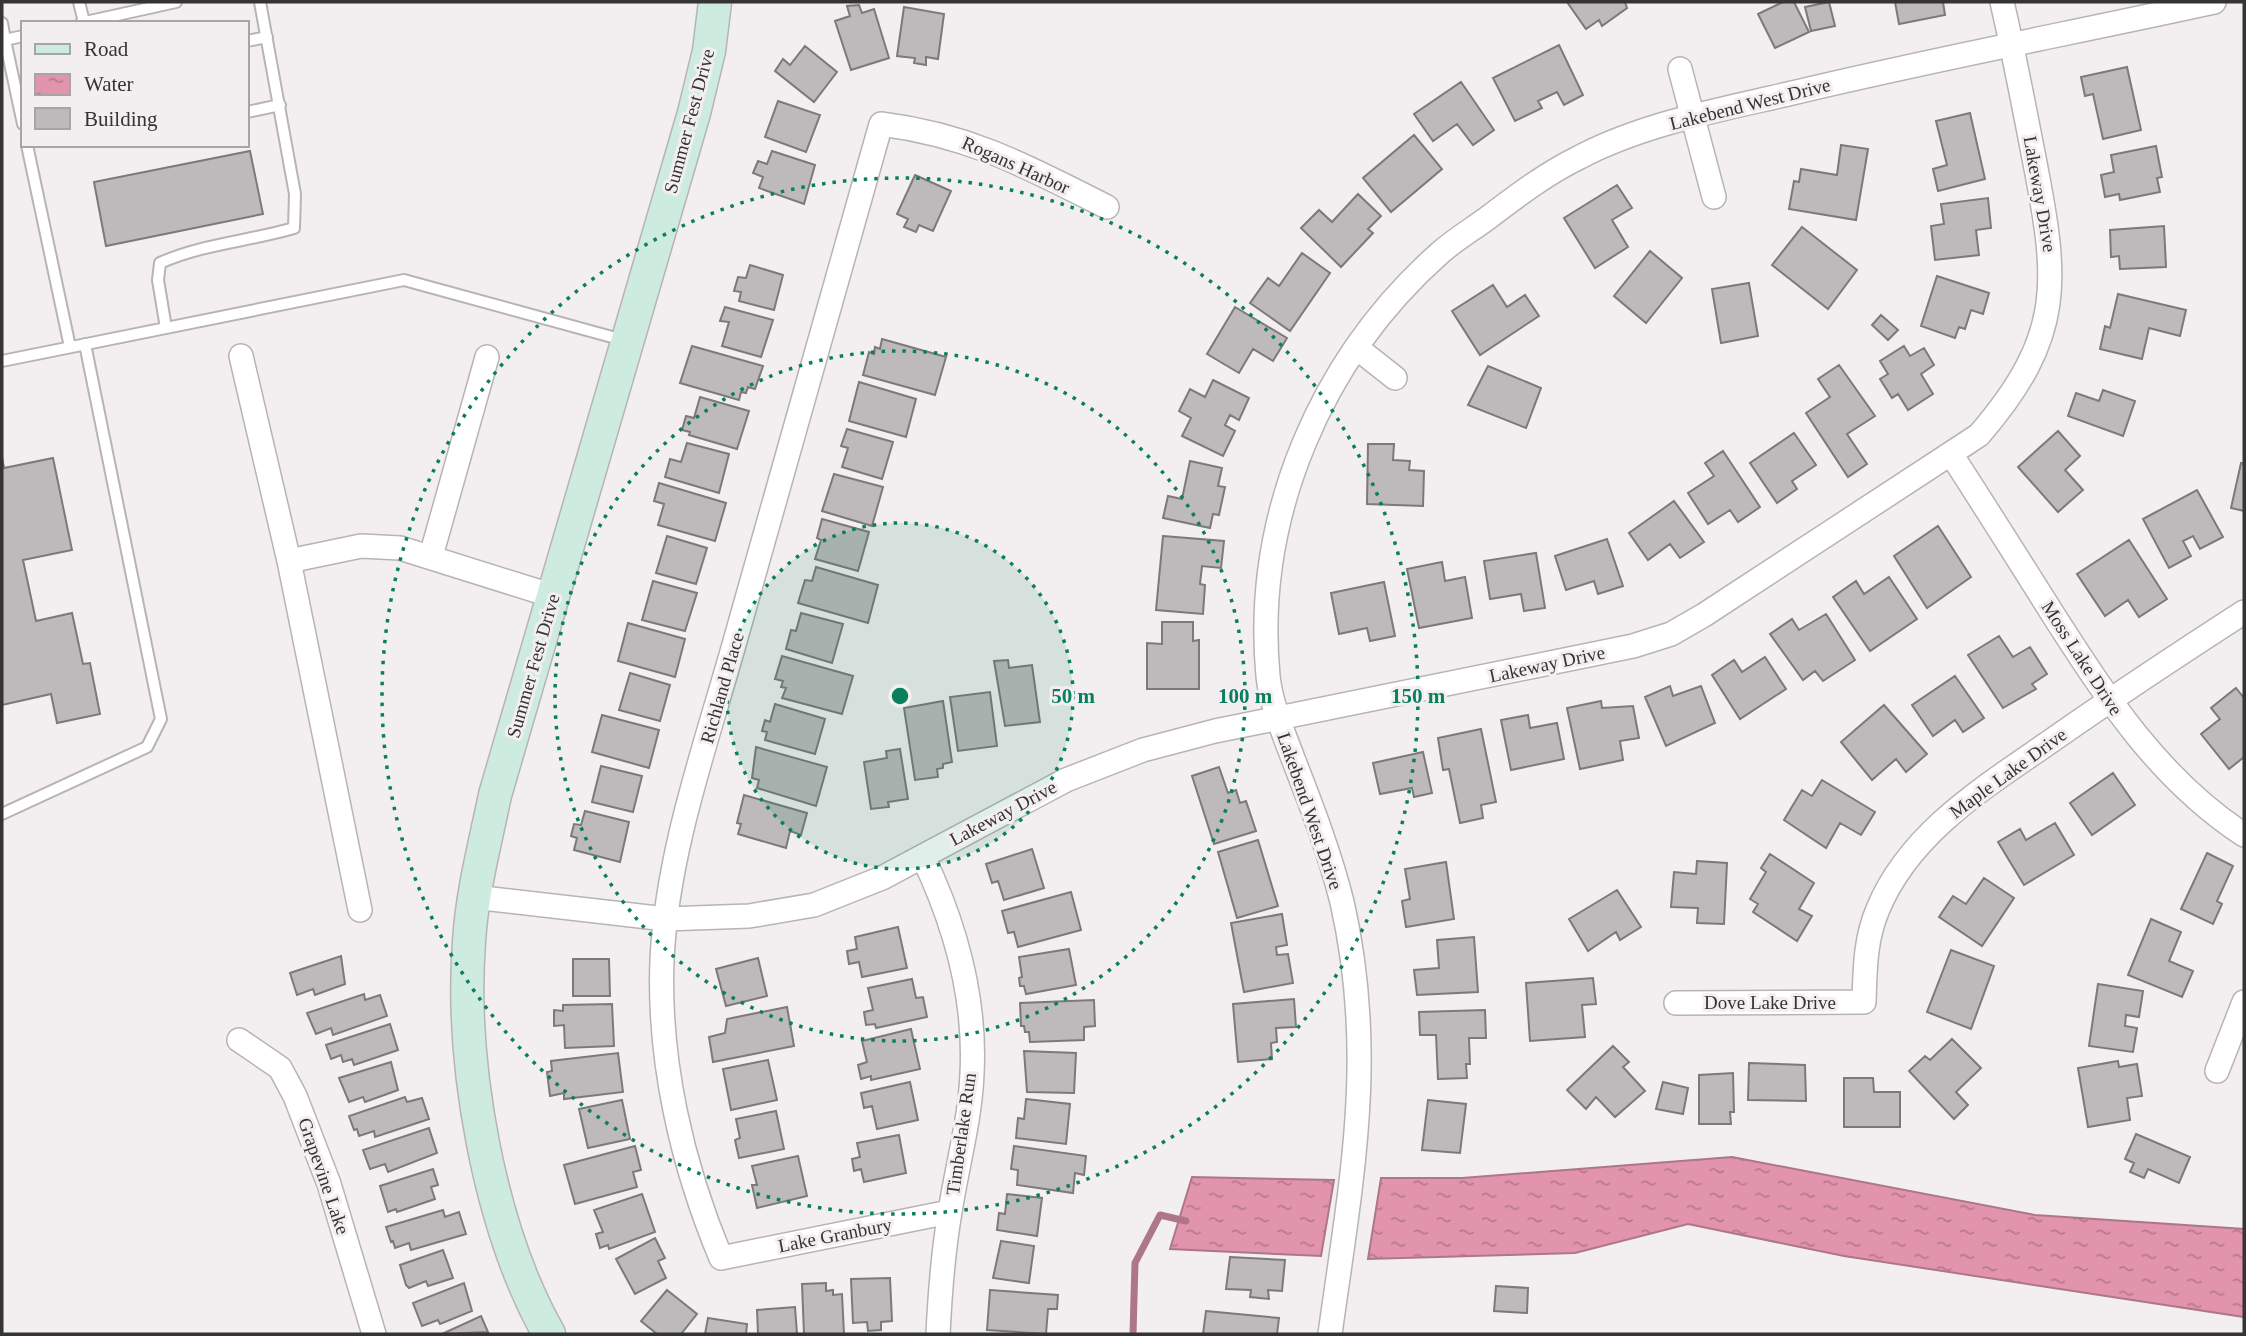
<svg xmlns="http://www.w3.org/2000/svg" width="2246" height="1336" font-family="Georgia,serif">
<defs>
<pattern id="water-ripples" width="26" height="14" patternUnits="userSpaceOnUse" patternTransform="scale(1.75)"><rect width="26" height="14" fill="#e194ac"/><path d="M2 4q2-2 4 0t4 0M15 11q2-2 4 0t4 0" fill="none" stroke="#b7798d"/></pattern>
</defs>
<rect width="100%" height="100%" fill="#f3eff0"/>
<!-- water -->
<path fill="url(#water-ripples)" stroke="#ad7788" stroke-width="2" d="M1732,1157L2035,1215L2244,1229V1317L1844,1256L1688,1224L1575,1253L1368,1259L1381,1178H1462Z
M1192,1177L1334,1180L1321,1256L1170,1249Z"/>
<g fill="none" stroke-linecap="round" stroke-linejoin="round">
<!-- stream -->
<path stroke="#ad7788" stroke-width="7" d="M1133,1334L1135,1263L1160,1215L1186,1221"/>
</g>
<!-- building -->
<path fill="#beb9ba" stroke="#7d797a" stroke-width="2" d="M1567,2H1625L1627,8L1602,26L1599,20L1586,29Z
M1783,2H1794L1809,32L1775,48L1758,14Z
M1829,2L1835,26L1811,31L1805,7Z
M1895,2H1943L1945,15L1899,24Z
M859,5L862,13L874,9L889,58L851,70L835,21L850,16L847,6Z
M904,7L944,14L938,59L926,57V65L914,63L915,58L897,56Z
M1559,45L1583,95L1564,105L1557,92L1538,101L1542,108L1515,121L1493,78Z
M805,46L837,72L814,102L775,71L783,59L790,65Z
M2127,67L2141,130L2103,139L2093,94L2085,96L2081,77Z
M1461,82L1494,130L1473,145L1457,124L1433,141L1414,114Z
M778,101L820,115L806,152L765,137Z
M1970,113L1985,179L1938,191L1933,169L1947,165L1936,121Z
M1414,135L1442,169L1391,212L1363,178Z
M1841,145L1868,149L1856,220L1789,209L1794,181L1799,182L1801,169L1837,175Z
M2156,146L2162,177L2157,178L2160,192L2120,200L2119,194L2105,197L2101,175L2114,172L2111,155Z
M250,151L263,214L106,246L94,182Z
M772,151L815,165L804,204L759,188L763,177L753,173L758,161L767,164Z
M915,175L951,191L933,231L919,225L916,232L904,227L908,219L897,214Z
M1617,185L1632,208L1612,220L1628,247L1595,268L1564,218Z
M1358,194L1381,216L1368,229L1373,233L1341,267L1301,228L1319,210L1332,222Z
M1988,198L1991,228L1976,230L1979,255L1935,260L1931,226L1944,224L1941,204Z
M2164,226L2166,267L2120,269L2119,256L2111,257L2110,230Z
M1802,227L1857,270L1828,309L1772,265Z
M1650,251L1682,278L1646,323L1614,296Z
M1302,253L1330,273L1290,331L1250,303L1268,278L1279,286Z
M750,265L783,275L774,310L739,301L741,292L734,291L738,277L746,278Z
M1937,276L1989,293L1983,314L1971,310L1965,329L1959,327L1955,338L1921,326Z
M1749,283L1758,336L1721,343L1712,289Z
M1493,285L1507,307L1525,295L1539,316L1480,355L1452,311Z
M2118,294L2186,310L2180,336L2149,328L2142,359L2100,349L2105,326L2110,328Z
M725,307L773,320L761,357L722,346L729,322L720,321Z
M1235,307L1287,338L1273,361L1253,349L1239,373L1207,354Z
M1881,315L1898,330L1888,340L1872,325Z
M882,339L946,357L935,395L863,375L869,352L874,354L875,347L880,349Z
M692,346L763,366L755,389L748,387L746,393L741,392L739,400L680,383Z
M1904,346L1910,356L1924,348L1934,365L1921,374L1933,394L1908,410L1898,394L1892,398L1880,379L1888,374L1880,361Z
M1839,365L1875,416L1847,434L1867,464L1848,477L1806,413L1830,397L1818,379Z
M1488,366L1541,388L1526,428L1468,405Z
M1213,380L1249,398L1239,420L1230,415L1225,425L1235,431L1223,456L1182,436L1191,418L1179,411L1190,389L1205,397Z
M859,382L916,399L906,437L849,421Z
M2103,390L2135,401L2123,436L2068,416L2076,393L2099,401Z
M700,397L749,411L737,449L689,435L690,432L682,430L686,416L694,418Z
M847,429L893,442L882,479L842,467L848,448L841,446Z
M2058,431L2080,456L2065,470L2083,490L2058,512L2018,467Z
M1794,433L1816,465L1792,481L1797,489L1777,503L1750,463Z
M687,443L729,454L719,493L665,477L670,459L681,462Z
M1368,444H1394L1393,460L1410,461L1409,470L1424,471L1423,506L1367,504Z
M1723,451L1760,507L1738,522L1730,510L1708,524L1688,493L1714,476L1705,463Z
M2,457L4,468L53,458L72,550L23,560L36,621L72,613L83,664L90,663L100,714L57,723L51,694L2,705Z
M1190,461L1222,468L1218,486L1225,487L1219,515L1213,514L1210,528L1163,518L1168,496L1182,499Z
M2241,463L2244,464V511L2231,508Z
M834,474L883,487L872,526L822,511Z
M659,483L726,503L715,541L658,525L664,504L654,501Z
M2197,490L2223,537L2200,549L2193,536L2183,541L2191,556L2169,568L2143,519Z
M1674,501L1704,542L1680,558L1670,544L1648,560L1629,533Z
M822,519L869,532L858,571L815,559L821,540L817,538Z
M1938,526L1971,577L1927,608L1894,556Z
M667,536L707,548L696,584L656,573Z
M1163,536L1224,541L1221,568L1202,566L1200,584L1205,585L1203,614L1156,610Z
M1607,539L1623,586L1598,594L1594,581L1566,590L1555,556Z
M2129,540L2167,599L2139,617L2128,600L2105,616L2077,574Z
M1536,553L1545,608L1524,611L1521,594L1490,599L1484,561Z
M1442,562L1445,581L1465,577L1472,618L1419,628L1407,569Z
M816,567L878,585L868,623L798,603L805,580L812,581Z
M1889,577L1917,619L1870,651L1833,597L1856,581L1864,594Z
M653,581L697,593L685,631L642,620Z
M1384,582L1395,636L1370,641L1367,628L1339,634L1331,593Z
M801,613L843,624L832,663L786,649L791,630L796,631Z
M1826,614L1855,660L1823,681L1815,671L1803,680L1770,634L1792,619L1799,630Z
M1162,622H1193V641L1199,640V689H1147V643L1162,644Z
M628,623L685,639L675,677L618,661Z
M1999,636L2013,657L2030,647L2047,674L2032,684L2036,689L2003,708L1968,655Z
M782,656L853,676L842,714L782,698L786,688L781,687L783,681L775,679Z
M1765,657L1786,689L1740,719L1712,675L1734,660L1742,672Z
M1008,660L1009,668L1032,665L1040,722L1005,726L994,661Z
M630,673L670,685L660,721L619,710Z
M1955,676L1984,718L1963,732L1955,720L1933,736L1912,705Z
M1670,686L1673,696L1701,686L1715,723L1666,746L1645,697Z
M2236,688L2244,698V757L2229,769L2201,734L2220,719L2211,708Z
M990,692L997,746L958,751L950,697Z
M943,701L952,762L943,764V768L937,769L938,777L915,780L904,708Z
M1601,701L1602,708L1633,706L1639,738L1620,741L1623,760L1580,769L1567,708Z
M775,704L825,719L815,754L765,740L767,732L762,731L765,720L770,722Z
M1884,705L1927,754L1906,772L1896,759L1872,780L1841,742Z
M602,715L659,730L649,768L592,752Z
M1528,715L1530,728L1557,723L1564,759L1511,770L1501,720Z
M1481,729L1496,802L1481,805L1483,818L1460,823L1449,769L1443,770L1438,738Z
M756,747L827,767L816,806L757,788L759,780L752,778Z
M900,749L908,799L888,802L889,807L871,809L864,762L887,758L886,751Z
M1423,752L1432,793L1414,797L1412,788L1380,794L1373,763Z
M601,766L642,776L633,812L592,802Z
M1219,767L1228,793L1236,790L1240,803L1246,801L1256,831L1214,844L1192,776Z
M2113,773L2135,805L2092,835L2070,803Z
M1822,780L1875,812L1861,835L1840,823L1826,848L1784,820L1802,790L1812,796Z
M744,795L807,813L801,835L790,831L786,848L738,834L741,824L737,823Z
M585,811L629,822L620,862L574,850L577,838L571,836L574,824L581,825Z
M2055,823L2074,855L2024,885L1998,842L2020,829L2026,840Z
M1258,840L1278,906L1237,918L1218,852Z
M1032,849L1044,888L1004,900L998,881L992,883L986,864Z
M2207,853L2233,866L2217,901L2222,904L2213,924L2181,909Z
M1770,854L1814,883L1799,909L1812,916L1797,941L1753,912L1758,904L1750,899L1766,872L1761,868Z
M1697,861L1727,863L1724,924L1697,923L1698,908L1671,907L1674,872L1696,874Z
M1446,862L1454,919L1406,927L1402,901L1410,899L1405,869Z
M1984,878L2014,898L1982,946L1939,917L1953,896L1966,904Z
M1617,890L1641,927L1620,940L1616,932L1588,951L1569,919Z
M1071,892L1081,930L1018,947L1014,932L1008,933L1002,911Z
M1282,914L1287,945L1276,947L1277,955L1288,954L1293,983L1244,992L1231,923Z
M2151,919L2181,932L2169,961L2193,971L2182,997L2128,975Z
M898,927L907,968L862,977L859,962L849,964L847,951L857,949L855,937Z
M1474,937L1478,992L1417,995L1414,970L1439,968L1437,940Z
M1069,949L1076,985L1026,994L1024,986H1020L1019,978L1022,977L1019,957Z
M1951,950L1994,966L1971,1029L1927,1012Z
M341,956L345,984L315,995L313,989L297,995L290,973Z
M758,958L767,996L726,1006L716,969Z
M573,959H609L610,996H573Z
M1593,978L1596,1004L1582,1005L1585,1037L1530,1041L1526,983Z
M912,979L916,998L923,997L927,1017L876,1028L875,1024L866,1025L864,1012L873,1010L868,988Z
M2098,984L2143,991L2139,1017L2126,1015L2125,1026L2137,1028L2133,1052L2089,1046Z
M364,994L365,1000L380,995L387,1016L333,1035L331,1028L316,1034L307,1013Z
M1294,999L1296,1027L1276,1028L1277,1042L1271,1043L1272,1059L1238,1062L1233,1004Z
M1094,1000L1095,1026L1084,1027V1040L1030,1042L1029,1032H1025L1024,1026H1021L1020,1003Z
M612,1004L614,1046L565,1048L564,1025L554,1026V1010L563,1011V1005Z
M787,1007L794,1046L713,1062L709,1037L725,1033L727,1019Z
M1485,1010L1486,1038H1469L1470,1064H1466L1467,1078L1438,1079L1436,1035H1420L1419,1012Z
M390,1024L398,1050L354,1065L352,1059L343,1062L341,1055L331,1059L326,1045Z
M911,1029L920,1069L871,1080V1076L861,1079L858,1065L867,1062L862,1041Z
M1952,1039L1981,1068L1956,1092L1968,1105L1954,1119L1909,1071L1925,1056L1930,1060Z
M1613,1046L1629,1062L1623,1067L1645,1091L1615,1117L1596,1097L1586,1109L1567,1090Z
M1024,1051L1076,1053L1074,1093L1027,1092Z
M618,1053L623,1092L564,1099V1093L550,1096L547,1072L552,1071L551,1061Z
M768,1060L777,1100L731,1110L723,1069Z
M2118,1061L2119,1067L2137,1064L2142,1096L2127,1098L2130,1120L2088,1127L2078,1068Z
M391,1062L398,1090L365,1102L363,1097L349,1102L339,1078Z
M1749,1063L1805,1065L1806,1101L1748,1100Z
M1733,1073L1734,1112H1730L1731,1124H1699V1075Z
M1844,1078H1873L1874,1092H1900V1127H1844Z
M910,1082L918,1120L877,1129L872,1106L864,1108L861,1093Z
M1663,1082L1688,1088L1683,1114L1656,1109Z
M405,1097L407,1102L422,1098L429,1119L375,1137L374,1131L359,1136L357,1129L354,1130L349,1116Z
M1026,1099L1070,1104L1066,1144L1016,1138L1018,1118L1024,1119Z
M622,1100L630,1139L588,1148L579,1109Z
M1428,1100L1466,1104L1460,1153L1422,1150Z
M776,1111L784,1149L739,1158L735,1140L740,1138L736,1119Z
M429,1128L437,1153L388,1172L385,1164L370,1169L363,1150Z
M2136,1134L2190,1157L2179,1183L2148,1169L2144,1178L2130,1172L2134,1163L2125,1159Z
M899,1135L906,1173L864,1182L861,1169L854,1171L852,1159L860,1157L857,1143Z
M635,1146L641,1170L633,1172L637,1187L575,1204L564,1165Z
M1014,1146L1086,1156L1084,1175L1075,1173L1073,1193L1017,1185L1018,1170L1011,1169Z
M798,1156L807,1196L757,1208L752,1185H757L752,1166Z
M433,1169L438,1185L431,1187L435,1199L397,1212L396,1209L388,1212L380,1186Z
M642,1194L655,1232L609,1249L608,1245L600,1248L596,1234L603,1232L594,1210Z
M1007,1194L1042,1198L1037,1236L997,1230L999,1213L1005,1214Z
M443,1210L445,1217L459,1212L466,1234L411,1250L409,1243L395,1248L393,1241L391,1242L386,1227Z
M655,1238L665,1258L658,1261L666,1278L635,1294L616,1259Z
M1001,1241L1034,1246L1029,1283L993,1278Z
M443,1250L453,1278L428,1286L426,1281L409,1288L406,1285L400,1265Z
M1230,1257L1285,1260L1282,1291L1268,1290L1269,1299L1250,1297L1251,1290L1226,1289Z
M890,1278L892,1321L881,1322V1330L868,1331L867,1322L853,1323L851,1279Z
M464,1283L472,1311L440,1324L438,1320L422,1326L413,1303Z
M826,1283V1291L833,1290V1295L842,1294L844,1334H804L802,1284Z
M1496,1286L1528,1288L1527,1313L1494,1311Z
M667,1290L697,1314L681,1334H657L641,1321Z
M990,1290L1058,1295L1057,1309H1048L1046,1334L987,1330Z
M795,1307L797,1334H758L757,1310Z
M1206,1311L1279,1318L1277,1334H1203Z
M481,1316L488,1332L442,1334Z
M708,1318L747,1324L746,1334H705Z"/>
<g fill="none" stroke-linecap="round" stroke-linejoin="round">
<defs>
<path id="lane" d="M79,2L84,22
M2,23L5,40L23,36
M81,23L176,2
M2,40H5L23,124
M247,41L267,37
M247,112L280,105
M27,145L70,347
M166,328L158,280L160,263C202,244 250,241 294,228L295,194L260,2
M2,361L404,280L623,340
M2,814L147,747L161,719L85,344"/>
<path id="street" d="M1680,69L1714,197
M1357,348L1395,378
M241,356L289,561L360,910
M1951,454C1986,508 2020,562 2054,616C2108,700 2159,779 2244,835
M431,556L487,357
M289,561L361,546L400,548L553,596
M923,857C955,924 976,999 972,1074C970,1121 957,1166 950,1212C943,1252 940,1293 938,1334
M474,897L666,919L749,916L814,905L882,878L1066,780L1143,750L1215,731L1633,646L1671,634L1704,615L1979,435C2065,335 2058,281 2034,158C2024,106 2014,54 2002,2
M1676,1003L1864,1002C1865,970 1865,939 1878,909C1910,832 1985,787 2051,741C2114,697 2179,654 2244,612
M239,1040L280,1068L295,1096L329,1184L374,1334
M2217,1071L2244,1002
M949,1212L721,1258C682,1165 658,1061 662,960C667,850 708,739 737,634C785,464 833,294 881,124C970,135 1028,167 1107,207
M1330,1334C1351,1182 1377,1056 1342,902C1330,854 1312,807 1294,761C1284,734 1271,705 1268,676C1253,516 1321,358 1441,252C1456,239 1473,229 1489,217C1518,195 1547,173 1580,157C1643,124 1719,110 1788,94C1929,60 2072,33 2214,2"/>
<path id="secondary" d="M549,1334C489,1228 460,1064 469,942C472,892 485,844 495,795L694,113L709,51L715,2"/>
</defs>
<!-- lane casing -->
<use href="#lane" stroke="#b8b3b4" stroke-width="14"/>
<!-- street casing -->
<use href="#street" stroke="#b8b3b4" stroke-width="26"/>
<!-- secondary casing -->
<use href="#secondary" stroke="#b8b3b4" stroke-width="35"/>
<!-- lane -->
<use href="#lane" stroke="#fff" stroke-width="10"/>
<!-- street -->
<use href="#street" stroke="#fff" stroke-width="23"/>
<!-- secondary -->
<use href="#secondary" stroke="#cdebdf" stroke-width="32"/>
</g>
<!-- distance rings -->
<circle cx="900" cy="696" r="173" fill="#097f5d" fill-opacity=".12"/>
<g fill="none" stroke="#097f5d" stroke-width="3.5" stroke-dasharray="3.5 7">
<circle cx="900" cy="696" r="173"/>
<circle cx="900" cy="696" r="345"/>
<circle cx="900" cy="696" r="518"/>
</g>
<g text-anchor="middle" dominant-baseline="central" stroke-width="6" stroke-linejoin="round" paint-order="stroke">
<!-- street labels -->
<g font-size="19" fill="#353334" stroke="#f3eff0">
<text transform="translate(1750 104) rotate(-14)">Lakebend West Drive</text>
<text transform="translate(689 121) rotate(-75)">Summer Fest Drive</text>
<text transform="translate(1016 165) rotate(24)">Rogans Harbor</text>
<text transform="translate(2040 194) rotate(80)">Lakeway Drive</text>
<text transform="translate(2082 658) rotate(57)">Moss Lake Drive</text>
<text transform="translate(1547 664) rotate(-12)">Lakeway Drive</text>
<text transform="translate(533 666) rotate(-74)">Summer Fest Drive</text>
<text transform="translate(722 688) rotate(-74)">Richland Place</text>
<text transform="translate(2008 773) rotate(-36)">Maple Lake Drive</text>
<text transform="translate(1310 811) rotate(71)">Lakebend West Drive</text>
<text transform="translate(1003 813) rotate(-28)">Lakeway Drive</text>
<text x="1770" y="1002">Dove Lake Drive</text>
<text transform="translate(961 1134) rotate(-82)">Timberlake Run</text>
<text transform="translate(324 1176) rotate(71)">Grapevine Lake</text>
<text transform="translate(835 1235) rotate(-11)">Lake Granbury</text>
</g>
</g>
<circle cx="900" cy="696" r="10" fill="#097f5d" stroke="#f3eff0" stroke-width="3.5"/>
<g font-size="21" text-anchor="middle" font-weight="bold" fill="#097f5d" stroke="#f3eff0" stroke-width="6" stroke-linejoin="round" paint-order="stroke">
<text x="1073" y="703">50 m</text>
<text x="1245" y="703">100 m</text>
<text x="1418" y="703">150 m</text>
</g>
<!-- border -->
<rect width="2246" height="1336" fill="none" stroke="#353334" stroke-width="7"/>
<!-- legend -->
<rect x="21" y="21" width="228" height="126" fill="#f3eff0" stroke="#a7a4a5" stroke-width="2"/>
<rect x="35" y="44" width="35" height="10" fill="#cdebdf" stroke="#a7a4a5" stroke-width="2"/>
<text x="84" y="56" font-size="21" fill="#353334">Road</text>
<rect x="35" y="74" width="35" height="21" fill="url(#water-ripples)" stroke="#a7a4a5" stroke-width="2"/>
<text x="84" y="91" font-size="21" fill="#353334">Water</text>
<rect x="35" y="108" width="35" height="21" fill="#beb9ba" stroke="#a7a4a5" stroke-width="2"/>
<text x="84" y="126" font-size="21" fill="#353334">Building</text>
</svg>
